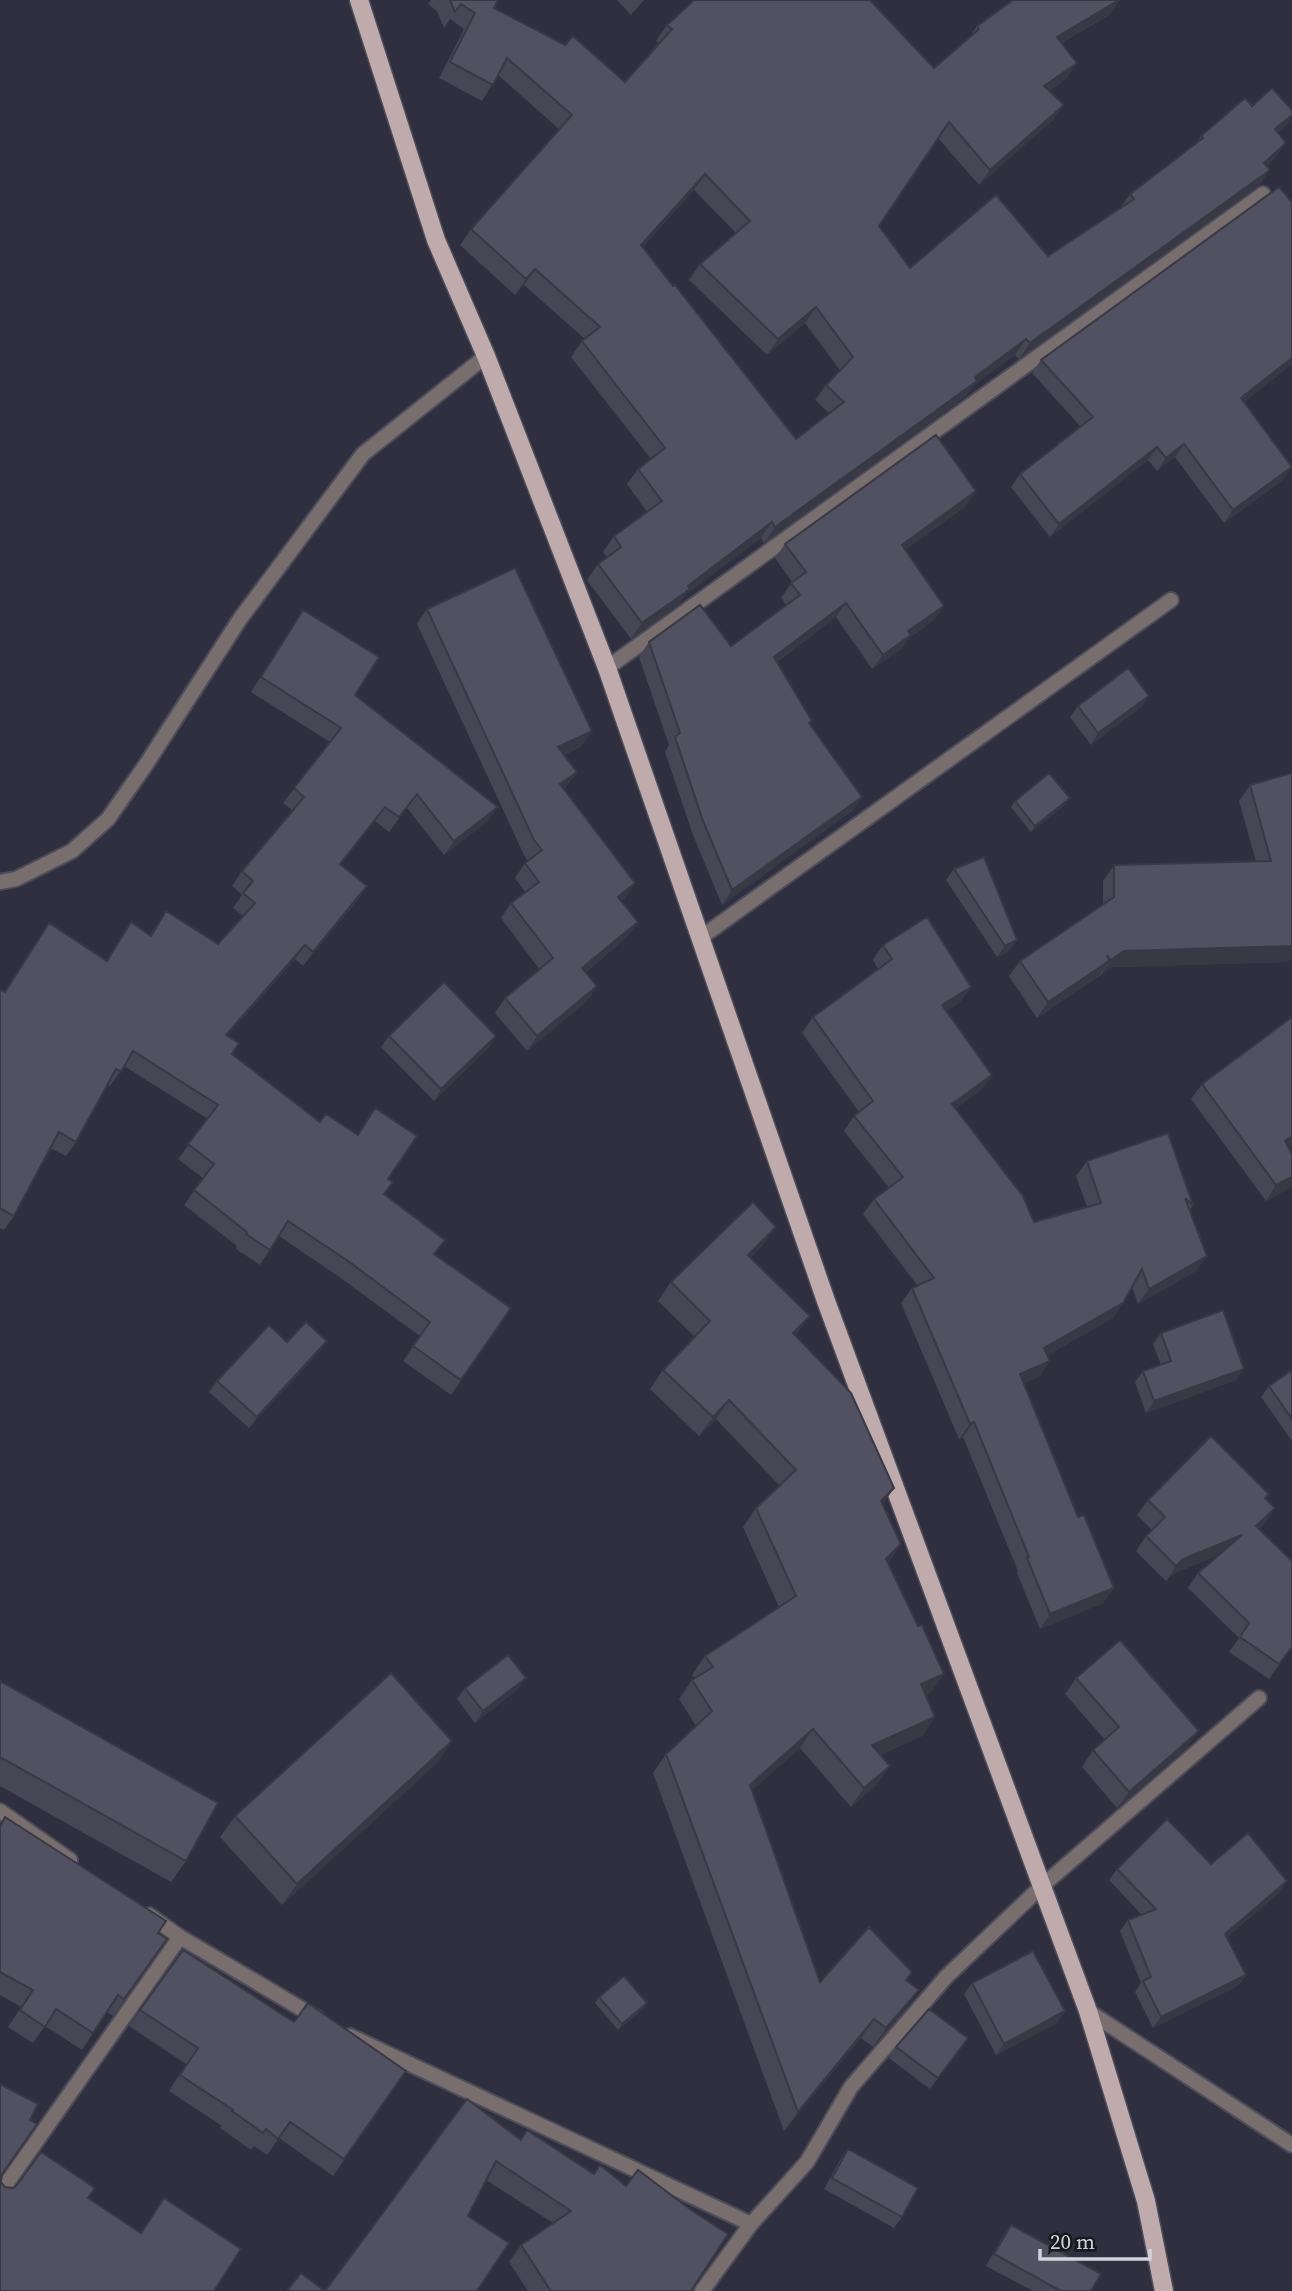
<svg xmlns="http://www.w3.org/2000/svg" width="1292" height="2291" font-family="'Source Serif 4',serif">
<rect width="100%" height="100%" fill="#2f2f3f"/>
<g fill="none" stroke-linecap="round" stroke-linejoin="round">
<defs>
<path id="street" d="M607,668L1263,194
M0,882L16,879L72,851L108,819L147,763L240,619L363,454L486,356
M700,938L1171,600
M0,1811L70,1860
M149,1915L180,1937L317,2018
M1088,2011L1292,2145
M350,2036L751,2224
M0,2193L180,1937
M702,2291L751,2224L807,2162L851,2087L946,1977L1042,1886L1259,1698"/>
<path id="primary" d="M359,0L436,240L486,356L607,668L826,1301L1088,2011L1146,2201L1164,2291"/>
</defs>
<!-- street casing -->
<use href="#street" stroke="#4c4d5b" stroke-width="18"/>
<!-- primary casing -->
<use href="#primary" stroke="#4c4d5b" stroke-width="21"/>
<!-- street -->
<use href="#street" stroke="#786e6e" stroke-width="14"/>
<!-- primary -->
<use href="#primary" stroke="#bfabab" stroke-width="18"/>
</g>
<!-- wall -->
<path fill="#464654" fill-rule="evenodd" d="M431,0H498L494,8L625,82L659,43L656,41L667,25L934,68L969,38L977,26L1119,0L1109,15L1062,43L1077,63L1066,79L1049,91L1053,120L979,185L938,138L879,226L910,268L1048,256L1120,208L1130,194L1197,143L1201,136L1252,106L1292,110V116L1284,128L1278,133L1275,158L1267,166L1259,186L1019,359L1015,355L974,385L966,396L764,543L761,538L685,595L679,604L631,639L587,580L598,564L607,557L603,552L614,536L647,512L627,484L638,469L651,459L571,357L582,341L585,339L524,285L515,295L460,245L471,229L559,129L498,75L482,101L439,78L464,29L450,19L444,28L437,11L428,4ZM694,190L736,233L700,264L689,280L767,355L805,323L840,370L826,385L815,400L829,413L796,439L642,247Z
M617,0H644L631,15Z
M1292,202V364L1244,402L1292,467L1283,480L1224,523L1175,457L1157,471L1148,460L1050,537L1011,487L1020,474L1080,426L1032,373L1041,360Z
M966,506L905,550L944,606L934,620L909,638L901,649L872,669L836,617L777,662L810,725L862,797L852,811L722,905L693,835L665,752L669,745L639,657L649,642L731,646L786,605L781,598L792,582L775,558L785,544Z
M427,609L582,746L564,755L577,772L564,788L625,898L621,901L638,922L627,937L586,972L597,986L587,1001L527,1051L495,1013L505,998L540,970L501,918L511,903L525,892L515,878L525,863L528,861L524,855L417,624Z
M303,610L355,695L488,821L444,855L407,808L389,832L375,821L341,864L367,886L357,901L303,966L295,959L227,1036L232,1054L388,1179L384,1194L435,1254L511,1308L451,1395L403,1361L420,1336L338,1276L279,1236L260,1265L236,1249L237,1246L184,1205L203,1178L178,1159L208,1119L124,1066L110,1086L108,1084L76,1142L66,1156L50,1148L14,1216L4,1230L0,1228V990L5,991L49,923L106,961L131,922L150,935L166,911L218,944L243,916L233,908L242,895L232,886L242,871L292,810L283,803L330,742L251,692Z
M1149,696L1141,707L1091,745L1070,717L1078,706Z
M1292,773V956L1288,962L1113,967L1037,1018L1009,976L1020,961L1103,904V881L1114,865L1256,861L1239,801L1250,785Z
M1070,798L1066,804L1031,832L1011,807L1015,801Z
M954,869L1017,940L1009,951L997,957L946,880Z
M883,945L971,987L960,1002L946,1011L992,1075L981,1090L955,1109L1034,1222L1087,1207L1076,1176L1087,1161L1168,1133L1193,1205L1190,1210L1207,1256L1196,1271L1138,1304L1132,1287L1113,1318L1048,1355L1040,1376L1024,1383L1078,1517L1114,1588L1103,1603L1040,1629L1017,1573L1018,1571L963,1437L959,1439L901,1303L912,1288L917,1285L863,1214L874,1199L889,1188L844,1131L854,1116L859,1112L802,1033L813,1017L878,969L873,960Z
M1292,1017V1144L1288,1147L1292,1154V1185L1291,1187L1266,1201L1191,1099L1202,1084Z
M389,1036H496L489,1047L434,1101L381,1047Z
M763,1245L750,1258L796,1336L883,1504L901,1544L888,1563L918,1626L944,1674L930,1693L926,1695L935,1717L922,1736L880,1755L890,1766L876,1785L851,1807L800,1748L752,1790L820,1982L912,1972L907,1981L906,2009L873,2047L861,2038L784,2131L653,1773L666,1754L696,1726L679,1699L692,1680L695,1678L692,1675L705,1656L779,1607L743,1527L756,1508L780,1486L716,1419L699,1436L650,1389L663,1370L695,1337L658,1301L671,1282Z
M1161,1333L1244,1369L1236,1380L1146,1413L1135,1382L1143,1371L1161,1365L1153,1344Z
M327,1341L319,1352L249,1428L209,1392L217,1381L287,1342Z
M1292,1370V1441L1261,1397L1269,1386Z
M1266,1498L1275,1508L1265,1523L1259,1529L1292,1647L1269,1679L1229,1652L1239,1638L1188,1588L1198,1573L1218,1555L1173,1574L1166,1581L1136,1551L1146,1536L1152,1530L1137,1515L1148,1500Z
M526,1678L518,1689L475,1723L457,1699L465,1688Z
M1076,1678L1187,1747L1117,1808L1082,1767L1093,1750L1105,1740L1065,1694Z
M0,1681L186,1861L171,1882L0,1786Z
M438,1762L282,1905L220,1837L235,1816Z
M5,1817L167,1939L113,2016L107,2012L82,2050L45,2026L33,2043L8,2027L21,2007L0,1995V1825Z
M1211,1864L1280,1892L1227,1937L1246,1975L1238,1986L1153,2028L1135,1992L1141,1983L1120,1931L1128,1920L1142,1915L1109,1880L1117,1869Z
M183,1950L294,2022L406,2071L333,2176L279,2138L267,2155L254,2146L251,2150L220,2128L222,2126L169,2091L186,2064L129,2026Z
M972,1983L1065,2011L1057,2023L996,2055L964,1994Z
M599,1997L647,2003L643,2009L618,2030L595,2003Z
M968,2038L930,2089L889,2058L896,2047Z
M467,2099L691,2291H528L509,2262L521,2245L553,2223L486,2180L325,2291Z
M848,2149L902,2217L894,2228L824,2189L840,2160Z
M1011,2225L1091,2291H1033L986,2266L1003,2236Z"/>
<!-- shaded-wall -->
<path fill="#393945" d="M1119,0L1109,15L1046,52L1057,37Z
M1077,63L1066,79L1033,102L1044,86Z
M1064,105L1053,120L979,185L990,170Z
M1292,115L1284,128L1264,145L1275,129Z
M1286,143L1275,158L1253,178L1264,163Z
M1270,170L1259,186L1019,359L1030,343Z
M705,174L694,190L630,261L641,245Z
M535,269L524,285L515,295L526,279Z
M816,307L805,323L767,355L778,339Z
M1026,339L1015,355L974,385L966,396L764,543L775,527Z
M1292,358V364L1232,411L1241,398Z
M1184,444L1175,457L1157,471L1166,458Z
M1157,447L1148,460L1050,537L1059,524Z
M1292,467L1283,480L1224,523L1233,510Z
M976,491L966,506L892,560L902,545Z
M772,522L761,538L685,595L679,604L631,639L642,623L688,586Z
M846,603L836,617L764,671L774,657Z
M944,606L934,620L909,638L901,649L872,669L883,655L908,631Z
M1149,696L1141,707L1091,745L1098,733Z
M592,731L582,746L547,762L558,747Z
M577,772L566,787L550,799L560,784Z
M862,797L852,811L722,905L732,890Z
M1070,798L1066,804L1031,832L1035,826Z
M385,807L375,821L330,878L340,864Z
M498,807L488,821L444,855L454,841Z
M635,883L625,898L607,912L618,897Z
M367,886L357,901L303,966L313,952Z
M638,922L627,937L572,983L582,968Z
M1017,940L1009,951L997,957L1005,946Z
M305,945L295,959L215,1050L226,1035Z
M1292,946V956L1288,962L1113,967L1100,976L1111,960L1124,951Z
M1109,961L1098,977L1037,1018L1048,1002Z
M597,986L587,1001L527,1051L537,1036Z
M971,987L960,1002L931,1020L942,1005Z
M496,1036L489,1047L434,1101L441,1089Z
M992,1075L981,1090L941,1119L952,1104Z
M1292,1136V1144L1275,1157L1285,1141Z
M1292,1177V1185L1291,1187L1266,1201L1276,1185Z
M776,1227L763,1245L734,1274L748,1255Z
M1207,1256L1196,1271L1138,1304L1149,1289Z
M1123,1303L1113,1318L1034,1363L1044,1348Z
M810,1316L797,1334L780,1352L793,1333Z
M327,1341L319,1352L249,1428L257,1417Z
M1050,1361L1040,1376L1010,1389L1020,1374Z
M1244,1369L1236,1380L1146,1413L1154,1401Z
M729,1400L716,1419L699,1436L713,1417Z
M974,1422L963,1437L959,1439L970,1424Z
M894,1488L881,1507V1501Z
M1275,1508L1265,1523L1246,1541L1256,1526Z
M1242,1535L1231,1550L1173,1574L1166,1581L1176,1566L1183,1559Z
M901,1544L888,1563L886,1559Z
M1114,1588L1103,1603L1040,1629L1050,1614Z
M944,1674L930,1693L907,1703L921,1684Z
M526,1678L518,1689L475,1723L483,1711Z
M935,1717L922,1736L859,1764L872,1745Z
M813,1729L800,1748L737,1804L750,1785Z
M1199,1731L1187,1747L1117,1808L1129,1792Z
M452,1741L438,1762L282,1905L297,1884Z
M890,1766L876,1785L851,1807L864,1788Z
M1287,1881L1280,1892L1217,1945L1225,1934Z
M1246,1975L1238,1986L1153,2028L1161,2017Z
M919,1990L906,2009L873,2047L886,2028Z
M647,2003L643,2009L618,2030L622,2024Z
M1065,2011L1057,2023L996,2055L1004,2044Z
M874,2019L861,2038L784,2131L798,2112Z"/>
<!-- building -->
<path fill="#515162" stroke="#393945" stroke-width="2" fill-rule="evenodd" d="M450,0H498L494,8L565,45L573,36L625,82L672,29L667,25L694,0H870L934,68L979,29L977,26L1013,0H1119L1057,37L1077,63L1044,86L1064,105L990,170L949,122L879,226L910,268L996,195L1048,256L1134,199L1130,194L1203,138L1201,136L1245,98L1252,106L1272,88L1292,110V115L1275,129L1286,143L1264,163L1270,170L1030,343L1026,339L975,377L977,381L775,527L772,522L688,586L690,589L642,623L598,564L621,547L614,536L662,501L638,469L665,448L582,341L600,327L535,269L526,279L471,229L572,115L507,58L493,85L450,62L475,13L461,4L455,12ZM705,174L750,221L700,264L778,339L816,307L853,357L826,385L844,402L796,439L675,285L673,286L641,245Z
M1279,187L1292,202V358L1241,398L1292,467L1233,510L1184,444L1166,458L1157,447L1059,524L1020,474L1093,417L1041,360Z
M936,435L976,491L902,545L944,606L908,631L911,635L883,655L846,603L774,657L812,721L809,723L862,797L732,890L703,821L675,737L680,733L649,642L700,605L731,646L800,595L791,583L806,572L785,544Z
M515,568L592,731L558,747L577,772L560,784L635,883L618,897L638,922L582,968L597,986L537,1036L505,998L553,958L511,903L539,882L525,863L542,850L534,840L427,609Z
M303,610L379,657L355,695L498,807L454,841L417,794L399,817L385,807L340,864L367,886L313,952L305,945L226,1035L239,1043L232,1054L320,1122L326,1114L358,1135L375,1108L417,1136L388,1179L393,1182L384,1194L445,1240L434,1254L511,1308L461,1380L413,1346L430,1322L348,1261L288,1221L270,1250L246,1234L247,1232L194,1190L214,1164L188,1144L218,1105L133,1051L121,1072L116,1069L76,1142L59,1132L14,1216L0,1208V990L5,992L49,923L107,961L131,922L151,936L166,911L218,944L255,903L243,893L253,881L242,871L304,797L294,788L341,728L261,677Z
M1128,668L1149,696L1098,733L1078,706Z
M1049,773L1070,798L1035,826L1015,801Z
M1292,773V946L1124,951L1111,960L1107,955L1109,961L1048,1002L1020,961L1114,897V865L1271,861L1250,785Z
M984,857L1017,940L1005,946L954,869Z
M927,917L971,987L942,1005L992,1075L952,1104L1023,1196L1034,1222L1101,1203L1087,1161L1168,1133L1193,1205L1185,1198L1207,1256L1149,1289L1142,1269L1123,1303L1044,1348L1050,1361L1020,1374L1078,1517L1084,1515L1114,1588L1050,1614L1027,1558L1029,1557L974,1422L970,1424L912,1288L934,1278L874,1199L903,1177L854,1116L873,1101L813,1017L892,959L883,945Z
M444,982L496,1036L441,1089L389,1036Z
M1292,1017V1136L1285,1141L1292,1154V1177L1276,1185L1202,1084Z
M753,1202L776,1227L748,1255L810,1316L793,1333L851,1393L894,1488L881,1501L901,1544L886,1559L918,1626L922,1625L944,1674L921,1684L935,1717L872,1745L890,1766L864,1788L813,1729L750,1785L820,1982L869,1927L912,1972L906,1980L919,1990L886,2028L874,2019L798,2112L666,1754L712,1711L692,1680L713,1667L705,1656L796,1596L756,1508L796,1470L729,1400L713,1417L663,1370L710,1321L671,1282Z
M1223,1310L1244,1369L1154,1401L1143,1371L1171,1361L1161,1333Z
M306,1322L327,1341L257,1417L217,1381L269,1325L287,1342Z
M1292,1370V1419L1269,1386Z
M1211,1436L1269,1494L1265,1498L1275,1508L1256,1526L1292,1561V1647L1279,1664L1240,1637L1249,1623L1198,1573L1242,1535L1183,1559L1176,1566L1146,1536L1165,1517L1148,1500Z
M1120,1640L1199,1731L1129,1792L1093,1750L1119,1727L1076,1678Z
M508,1655L526,1678L483,1711L465,1688Z
M391,1673L452,1741L297,1884L235,1816Z
M0,1681L218,1803L186,1861L0,1757Z
M5,1817L166,1921L158,1933L167,1939L124,1999L118,1995L93,2033L56,2009L45,2027L20,2010L33,1990L0,1972V1827Z
M1167,1819L1211,1864L1248,1833L1287,1881L1225,1934L1246,1975L1161,2017L1143,1981L1151,1977L1128,1920L1156,1909L1117,1869Z
M183,1950L294,2022L308,2003L406,2071L344,2159L290,2122L278,2139L266,2129L263,2133L232,2111L233,2110L180,2075L198,2048L140,2010Z
M1033,1951L1065,2011L1004,2044L972,1983Z
M624,1976L647,2003L622,2024L599,1997Z
M929,2009L968,2038L938,2078L896,2047Z
M0,2084L38,2104L30,2120L37,2124L2,2174L1,2182L5,2187L13,2188L17,2185L41,2152L95,2188L88,2198L141,2233L164,2198L241,2249L214,2291H0Z
M467,2099L521,2140L527,2130L594,2174L600,2165L626,2186L638,2170L691,2210L728,2234L691,2291H551L521,2245L571,2211L496,2161L468,2216L509,2243L477,2291H287L301,2273L325,2291Z
M848,2149L918,2188L902,2217L832,2178Z
M1011,2225L1101,2274L1091,2291H1061L994,2254Z"/>
<!-- scale -->
<path d="M1040 2249v10h110v-10" fill="none" stroke="#d2d3dd" stroke-width="3.5"/>
<text x="1050" y="2249" font-size="21" fill="#d2d3dd" stroke="#18181f" stroke-width="5" paint-order="stroke">20 m</text>
</svg>
